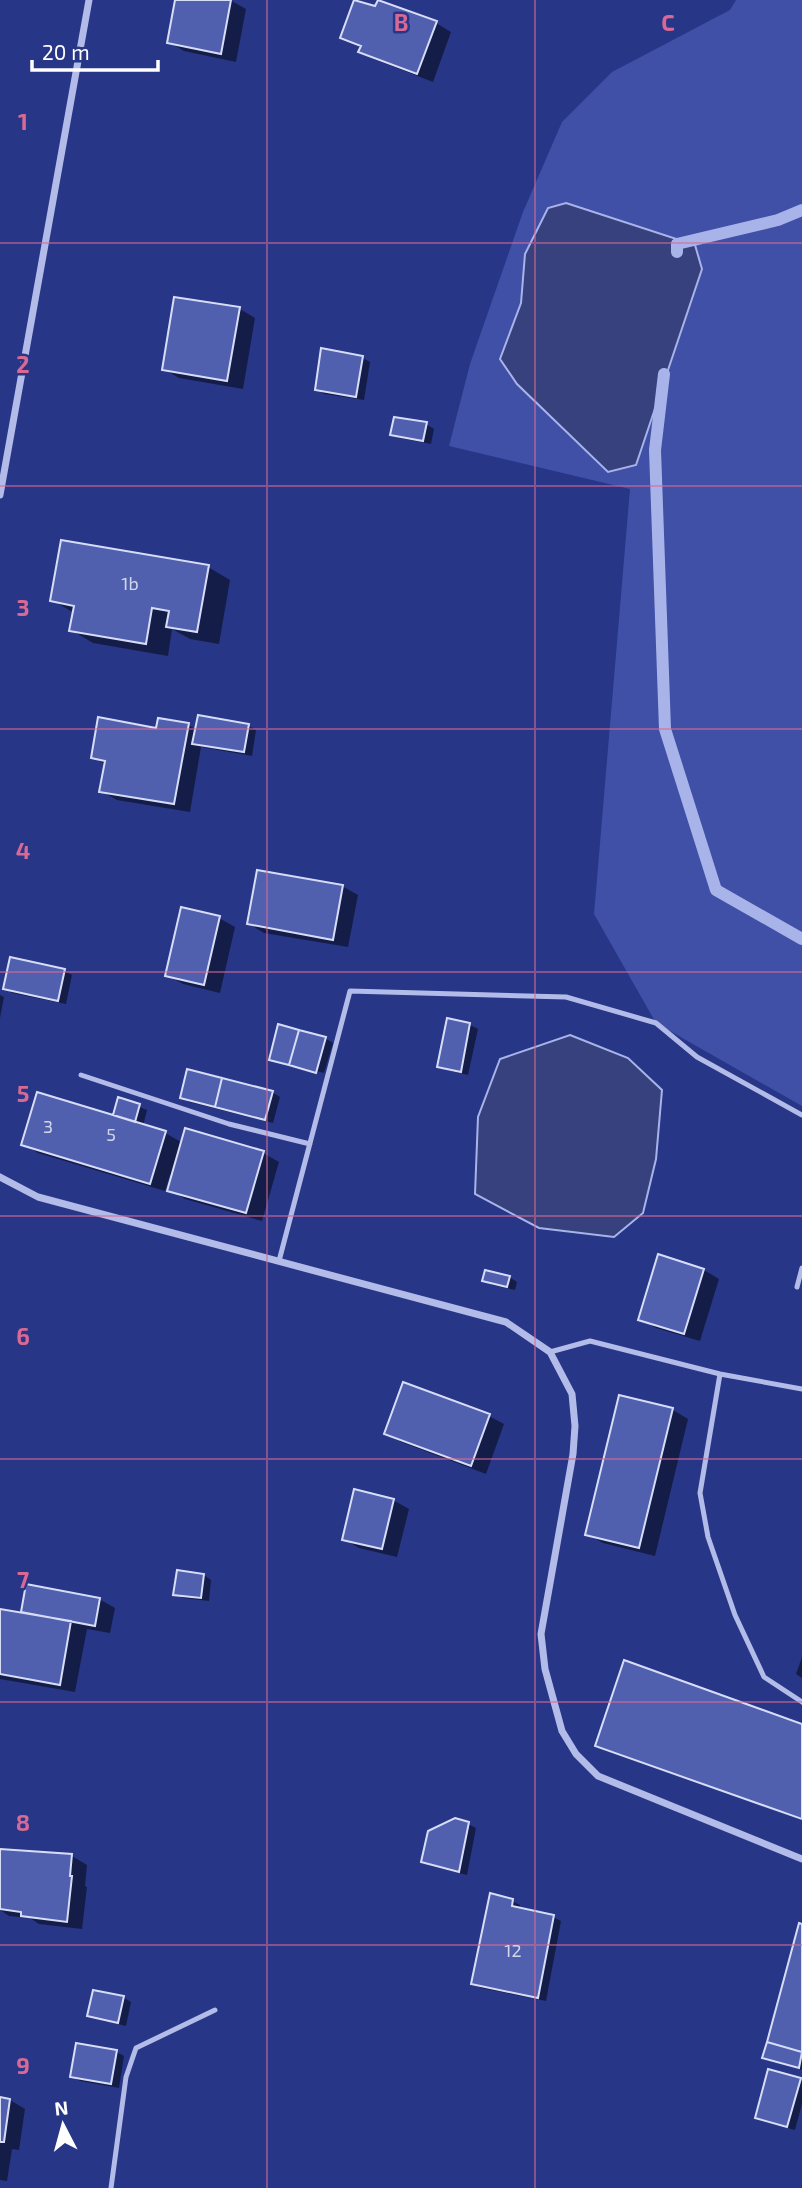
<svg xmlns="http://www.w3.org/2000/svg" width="802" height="2188" font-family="'Exo 2',sans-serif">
<rect width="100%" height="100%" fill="#273687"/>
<!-- green -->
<path fill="#3f50a6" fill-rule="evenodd" d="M736,0H802V1106L656,1023L594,914L630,489L449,446L470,364L523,212L562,122L612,72L730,10ZM633,226L695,245L501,359L521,303Z"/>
<!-- water -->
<path fill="#36417e" stroke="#a8b4e9" stroke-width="2" d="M566,203L695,245L702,269L636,465L608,472L517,384L500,359L521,303L525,254L548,208Z
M570,1035L628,1058L662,1090L656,1159L643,1213L614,1237L539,1228L475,1194L478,1117L500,1059Z"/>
<!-- shadow -->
<path fill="#0007" d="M177,0H230L246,9L236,62L184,51L169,42Z
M356,0L376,8L436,23L451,32L433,82L376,60L360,52L362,48L342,37Z
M240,309L255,318L243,389L179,378L164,369Z
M363,358L370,362L364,400L324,394L316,389Z
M426,424L434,429L431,444L400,438L392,434Z
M208,567L230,580L219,644L190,639L172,629L168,656L93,643L71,630L74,613L52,600Z
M199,717L249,726L256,730L252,756L201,747L190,812L117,800L101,791L106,765L93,757L157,730L188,725L197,730Z
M342,886L358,895L348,947L264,933L249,924Z
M219,918L235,927L220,993L183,984L167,975Z
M11,959L65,971L72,975L66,1004L12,993L5,988Z
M0,995L4,997L0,1018Z
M448,1020L470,1025L478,1029L468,1075L447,1070L439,1066Z
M325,1038L333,1043L324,1073L277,1060V1062L271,1059Z
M272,1092L280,1097L273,1123L189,1102L182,1097Z
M119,1099L147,1110L143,1126L165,1133L183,1143L263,1153L279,1162L262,1221L185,1199L170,1190L174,1176L170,1175L165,1191L38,1153L23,1144L114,1117Z
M704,1270L719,1279L700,1341L656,1328L640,1319Z
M509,1277L517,1282L515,1290L492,1285L484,1280Z
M620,1397L673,1410L688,1419L655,1556L603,1543L587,1534Z
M489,1416L504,1424L486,1474L401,1442L386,1434Z
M393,1500L409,1509L397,1557L359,1548L344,1539Z
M204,1575L211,1580L209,1601L183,1598L175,1594Z
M28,1586L99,1599L115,1608L110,1633L87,1629L75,1692L0,1679V1610L23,1614Z
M802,1657V1678L796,1674Z
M802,1725V1820L597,1745Z
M468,1824L476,1828L467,1875L431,1866L423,1862Z
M0,1851L72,1856L87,1865L85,1886L87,1887L82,1929L39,1924L30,1918L9,1916L0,1910Z
M512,1901L520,1905L519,1909L553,1917L561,1921L546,2001L481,1988L473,1983Z
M802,1925V2070L764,2057Z
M123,1997L131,2002L126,2026L97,2019L89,2015Z
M78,2045L117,2052L124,2056L119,2088L80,2081L72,2076Z
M800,2080L802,2081V2104L795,2130L765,2122L757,2117Z
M0,2099L10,2100L25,2109L19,2150L12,2149L7,2181L0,2180Z"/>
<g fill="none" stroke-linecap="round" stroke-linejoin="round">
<!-- stream -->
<path stroke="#a8b4e9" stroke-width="12" d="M677,252V244L778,220L802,210
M664,374L655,450L665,729L716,890L802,939"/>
</g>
<!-- building -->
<path fill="#5060af" stroke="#d7ddf7" stroke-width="2" d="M175,0H231L221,54L167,43Z
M354,0L375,6L378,0L437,21L417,74L358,52L361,46L340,38Z
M174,297L240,307L227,381L162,370Z
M321,348L363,356L356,397L315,390Z
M394,417L427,422L423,441L390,435Z
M61,540L209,565L197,632L166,627L169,611L152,608L146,644L69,631L74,606L50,601Z
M198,715L249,724L244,752L192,744Z
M98,717L156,728L158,718L189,723L174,804L99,792L105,761L91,758Z
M257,870L343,885L333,940L247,924Z
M181,907L220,916L204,985L165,976Z
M10,957L65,969L58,1001L3,989Z
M447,1018L470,1023L461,1072L437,1067Z
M278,1024L299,1030L289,1065L269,1060Z
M299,1030L326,1037L316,1073L289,1065Z
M187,1069L222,1078L215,1107L180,1098Z
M222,1078L273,1091L265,1120L215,1107Z
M37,1092L166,1131L150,1184L21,1145Z
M118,1097L140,1104L135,1122L113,1115Z
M185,1128L264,1151L246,1213L167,1191Z
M658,1254L704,1269L684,1334L638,1320Z
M485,1270L510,1276L507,1287L482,1281Z
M403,1382L490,1414L471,1466L384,1434Z
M619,1395L673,1408L639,1548L585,1535Z
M354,1489L394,1499L382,1549L342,1540Z
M177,1570L204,1574L201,1598L173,1595Z
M26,1584L100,1598L95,1626L21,1612Z
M0,1609L71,1621L60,1685L0,1674Z
M624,1660L802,1724V1819L595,1746Z
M455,1818L469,1822L459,1872L421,1862L428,1831Z
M0,1849L72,1854L70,1876H72L67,1922L21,1916V1912L0,1909Z
M490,1893L513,1899L512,1906L554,1915L538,1998L471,1984Z
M799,1923L802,1924V2052L767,2042Z
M93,1990L124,1996L118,2023L87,2016Z
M767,2042L802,2052L799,2068L762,2058Z
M76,2043L117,2050L111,2084L70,2077Z
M768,2069L801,2078L787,2127L755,2118Z
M0,2097L10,2099L4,2142H0Z"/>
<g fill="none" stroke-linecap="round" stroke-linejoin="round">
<!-- lane -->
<path stroke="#b3bce8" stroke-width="5" d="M81,1075L229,1124L310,1144
M279,1261L350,991L566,997L656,1023L697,1057L802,1115
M797,1287L802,1268
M550,1352L590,1341L720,1374L802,1389
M720,1374L700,1493L708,1537L735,1615L764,1677L802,1702
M111,2188L126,2077L136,2048L215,2010"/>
<!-- street -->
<path stroke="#b3bce8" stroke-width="7" d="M0,495L89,0
M0,1177L38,1197L506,1322L550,1352L572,1394L575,1426L573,1454L541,1634L545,1669L562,1731L576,1754L598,1776L802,1859"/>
</g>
<!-- grid -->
<path fill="none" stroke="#d76994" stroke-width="2" stroke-opacity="0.55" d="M267,0V2188M535,0V2188M0,243H802M0,486H802M0,729H802M0,972H802M0,1216H802M0,1459H802M0,1702H802M0,1945H802"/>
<g text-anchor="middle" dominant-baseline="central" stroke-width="5" stroke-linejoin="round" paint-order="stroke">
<!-- number labels -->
<g font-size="18" fill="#d3d7eb">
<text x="130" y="583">1b</text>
<text x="48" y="1126">3</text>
<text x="111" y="1134">5</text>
<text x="513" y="1950">12</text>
</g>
</g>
<g font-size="23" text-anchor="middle" font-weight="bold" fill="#d76994" stroke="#273687" stroke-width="5" stroke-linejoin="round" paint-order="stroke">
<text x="401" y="31">B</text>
<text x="668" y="31">C</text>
<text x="23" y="130">1</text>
<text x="23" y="373">2</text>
<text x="23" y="616">3</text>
<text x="23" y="859">4</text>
<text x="23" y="1102">5</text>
<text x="23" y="1345">6</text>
<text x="23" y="1588">7</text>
<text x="23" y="1831">8</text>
<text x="23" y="2074">9</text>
</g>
<!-- north arrow -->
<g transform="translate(63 2125) rotate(354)" stroke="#273687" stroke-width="5" paint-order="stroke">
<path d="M0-5L12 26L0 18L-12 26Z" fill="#ffffff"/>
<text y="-10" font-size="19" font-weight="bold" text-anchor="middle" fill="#ffffff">N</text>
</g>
<!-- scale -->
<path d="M32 60v10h126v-10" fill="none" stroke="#ffffff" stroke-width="3.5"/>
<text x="42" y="60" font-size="21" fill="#ffffff" stroke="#273687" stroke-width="5" paint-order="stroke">20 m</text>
</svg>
